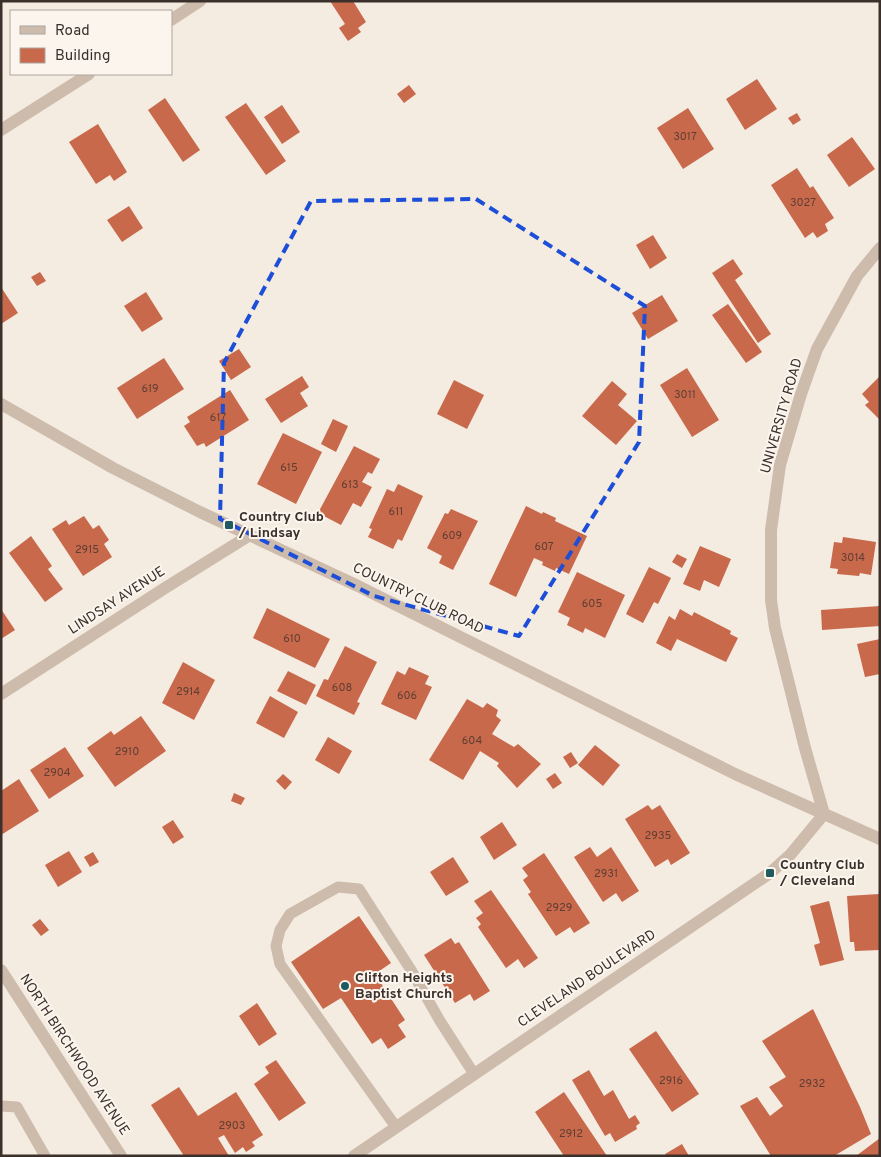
<svg xmlns="http://www.w3.org/2000/svg" width="881" height="1157" font-family="Overpass,sans-serif">
<rect width="100%" height="100%" fill="#f4ebe1"/>
<!-- building -->
<path fill="#c8694b" d="M330,1H353L366,22L358,28L361,32L348,41L339,28L345,24Z
M757,79L777,109L745,130L726,99Z
M409,85L416,94L404,103L397,94Z
M165,98L200,150L183,162L148,110Z
M246,103L286,161L266,175L225,117Z
M282,105L300,132L282,144L264,117Z
M688,108L714,149L683,169L657,128Z
M797,113L801,120L793,125L788,118Z
M98,124L127,172L114,181L110,175L96,184L69,142Z
M852,137L875,169L849,187L827,155Z
M797,168L810,188L813,186L834,218L825,224L828,231L817,238L813,232L805,238L771,185Z
M129,206L143,228L122,242L107,220Z
M653,235L667,258L650,269L636,245Z
M733,259L743,274L735,280L771,334L758,343L712,273Z
M40,272L46,281L37,286L31,277Z
M1,287L18,313L1,324Z
M146,292L163,319L142,332L124,306Z
M662,295L678,321L648,339L632,313Z
M728,304L762,352L746,363L712,315Z
M239,349L251,367L231,380L219,361Z
M164,358L184,389L137,419L117,388Z
M687,368L719,420L692,437L660,385Z
M302,376L309,387L300,393L308,406L281,423L265,399Z
M880,376V420L865,405L869,402L862,394Z
M454,380L484,395L467,429L437,414Z
M612,381L627,394L618,405L637,421L616,445L582,416Z
M230,390L249,420L206,447L204,443L197,446L184,426L190,422L187,417Z
M333,419L348,426L336,452L321,444Z
M283,433L322,452L296,504L257,484Z
M354,446L380,459L372,474L368,472L362,482L372,487L361,507L353,503L341,525L318,513Z
M398,484L423,496L402,541L398,539L393,549L368,537L372,529L369,528L387,489L394,492Z
M526,506L542,514L543,512L556,518L555,521L587,536L569,574L556,568L555,571L542,565L543,562L534,558L516,597L489,584Z
M451,509L478,521L453,570L439,563L442,556L427,548L445,513L448,514Z
M84,516L93,529L99,525L109,540L104,544L112,557L83,576L52,529L66,520L69,525Z
M31,536L52,566L48,569L63,589L45,602L9,553Z
M843,537L876,542L871,575L860,573L859,576L837,574L838,569L830,568L834,542L842,543Z
M700,546L731,559L719,587L704,580L700,591L683,584Z
M677,554L687,559L682,568L672,562Z
M649,567L671,578L658,604L654,602L643,623L626,614Z
M577,572L625,595L605,638L585,628L583,633L567,625L570,618L558,612Z
M880,606V626L822,630L821,610Z
M267,608L330,639L315,668L253,638Z
M1,609L15,630L1,639Z
M680,609L692,616L694,612L731,631L730,634L738,638L726,662L677,639L671,651L656,643L669,616L675,620Z
M880,639V674L865,677L857,644Z
M345,646L377,662L357,702L360,703L354,715L316,696L324,679L328,680Z
M183,662L215,680L194,720L162,703Z
M409,667L429,676L425,684L432,687L416,720L381,704L397,671L405,675Z
M288,671L316,685L306,705L277,691Z
M270,696L298,712L284,738L256,723Z
M467,699L483,708L487,703L498,710L496,716L501,720L492,734L514,747L518,744L541,764L517,788L497,766L499,763L480,751L463,780L429,760Z
M141,716L166,751L115,787L87,748L111,731L114,735Z
M328,737L352,751L339,774L315,760Z
M595,745L620,765L603,786L578,765Z
M65,747L84,776L49,799L30,770Z
M571,752L578,763L570,768L563,757Z
M555,773L562,783L553,789L546,779Z
M283,774L292,782L285,790L276,781Z
M19,779L39,811L1,835V791Z
M234,793L245,798L241,805L231,801Z
M648,805L652,810L660,805L690,853L671,865L668,859L655,867L625,819Z
M173,820L184,837L173,844L162,827Z
M502,822L517,845L494,860L480,837Z
M590,847L597,857L611,847L639,891L622,902L616,893L603,902L574,857Z
M69,851L82,872L58,887L45,865Z
M93,852L99,862L90,867L84,857Z
M544,853L590,923L574,933L570,927L556,936L528,894L531,892L523,880L528,876L522,868Z
M453,857L469,882L446,896L430,872Z
M491,890L538,958L524,968L518,959L506,968L478,927L481,924L476,918L483,913L474,901Z
M879,894L880,950L855,951L854,942H850L847,896Z
M829,901L844,960L820,966L814,945L820,943L810,906Z
M359,916L391,963L375,974L405,1020L398,1025L406,1037L388,1049L381,1038L372,1044L341,998L323,1009L291,962Z
M40,919L49,930L41,936L32,925Z
M451,938L455,944L459,942L490,991L474,1001L470,994L455,1003L424,955Z
M257,1003L277,1034L259,1046L239,1016Z
M813,1009L860,1107L871,1134L834,1156H771L740,1106L757,1097L770,1116L783,1106L769,1087L786,1077L762,1041Z
M656,1031L699,1094L672,1112L629,1049Z
M276,1060L306,1103L279,1121L254,1084L269,1073L265,1067Z
M589,1070L604,1096L613,1090L629,1119L635,1115L640,1123L636,1126L637,1129L615,1142L610,1133L605,1136L572,1080Z
M179,1087L198,1116L236,1092L263,1135L252,1142L255,1146L246,1152L243,1147L235,1153L224,1135L218,1138L229,1156H184L151,1105Z
M564,1092L607,1156H564L535,1112Z
M880,1138V1156H856Z
M682,1144L689,1156H666L665,1154Z"/>
<g fill="none" stroke-linecap="round" stroke-linejoin="round">
<!-- lane -->
<path stroke="#cdbbac" stroke-width="11" d="M1,1106L17,1107L45,1156
M396,1127L280,964L276,946L280,930L290,914L338,887L359,889L411,970L440,1021L474,1074"/>
<!-- street -->
<path stroke="#cdbbac" stroke-width="12" d="M171,20L200,1
M1,130L89,74
M1,404L113,468L200,512L358,586L735,774L880,839
M1,694L165,588L250,535
M824,814L805,748L775,628L771,600V530L780,465L801,394L817,349L857,276L880,248
M1,970L121,1156
M354,1156L770,873L790,855L824,814"/>
</g>
<!-- marked area -->
<path fill="none" stroke="#1d4ed8" stroke-width="4" stroke-dasharray="10 6" stroke-linejoin="round" d="M476,199L645,306L639,442L519,636L374,596L220,519L224,363L311,201Z"/>
<!-- markers -->
<g fill="#1f5a5e" stroke="#fbf5ee" stroke-width="2">
<rect x="224" y="520" width="10" height="10" rx="2.5"/>
<rect x="765" y="868" width="10" height="10" rx="2.5"/>
<circle cx="345" cy="986" r="5"/>
</g>
<g text-anchor="middle" dominant-baseline="central" stroke-width="4" stroke-linejoin="round" paint-order="stroke">
<!-- number labels -->
<g font-size="11" fill="#5e3e33">
<text x="685" y="137">3017</text>
<text x="803" y="203">3027</text>
<text x="150" y="389">619</text>
<text x="685" y="395">3011</text>
<text x="218" y="418">617</text>
<text x="289" y="468">615</text>
<text x="350" y="485">613</text>
<text x="396" y="512">611</text>
<text x="452" y="536">609</text>
<text x="544" y="547">607</text>
<text x="87" y="550">2915</text>
<text x="853" y="558">3014</text>
<text x="592" y="604">605</text>
<text x="292" y="639">610</text>
<text x="342" y="688">608</text>
<text x="188" y="692">2914</text>
<text x="407" y="696">606</text>
<text x="472" y="741">604</text>
<text x="127" y="752">2910</text>
<text x="57" y="773">2904</text>
<text x="658" y="836">2935</text>
<text x="606" y="874">2931</text>
<text x="559" y="908">2929</text>
<text x="671" y="1081">2916</text>
<text x="812" y="1084">2932</text>
<text x="232" y="1126">2903</text>
<text x="571" y="1134">2912</text>
</g>
<!-- street labels -->
<g font-size="14" fill="#3b302b" stroke="#fbf5ee">
<text transform="translate(782 416) rotate(-74)">UNIVERSITY ROAD</text>
<text transform="translate(418 599) rotate(26)">COUNTRY CLUB ROAD</text>
<text transform="translate(117 601) rotate(-33)">LINDSAY AVENUE</text>
<text transform="translate(587 979) rotate(-34)">CLEVELAND BOULEVARD</text>
<text transform="translate(74 1055) rotate(57)">NORTH BIRCHWOOD AVENUE</text>
</g>
<!-- poi labels -->
<g font-size="14" font-weight="bold" fill="#3b302b" stroke="#fbf5ee" text-anchor="start">
<text x="239" y="517">Country Club<tspan x="239" dy="16">/ Lindsay</tspan></text>
<text x="780" y="865">Country Club<tspan x="780" dy="16">/ Cleveland</tspan></text>
<text x="355" y="978">Clifton Heights<tspan x="355" dy="16">Baptist Church</tspan></text>
</g>
</g>
<!-- border -->
<rect width="881" height="1157" fill="none" stroke="#3b302b" stroke-width="5"/>
<!-- legend -->
<rect x="10" y="10" width="162" height="65" fill="#fbf5ee" stroke="#aea6a0"/>
<rect x="20" y="26" width="25" height="8" fill="#cdbbac" stroke="#aea6a0"/>
<text x="55" y="35" font-size="15" fill="#3b302b">Road</text>
<rect x="20" y="48" width="25" height="15" fill="#c8694b" stroke="#aea6a0"/>
<text x="55" y="60" font-size="15" fill="#3b302b">Building</text>
</svg>
